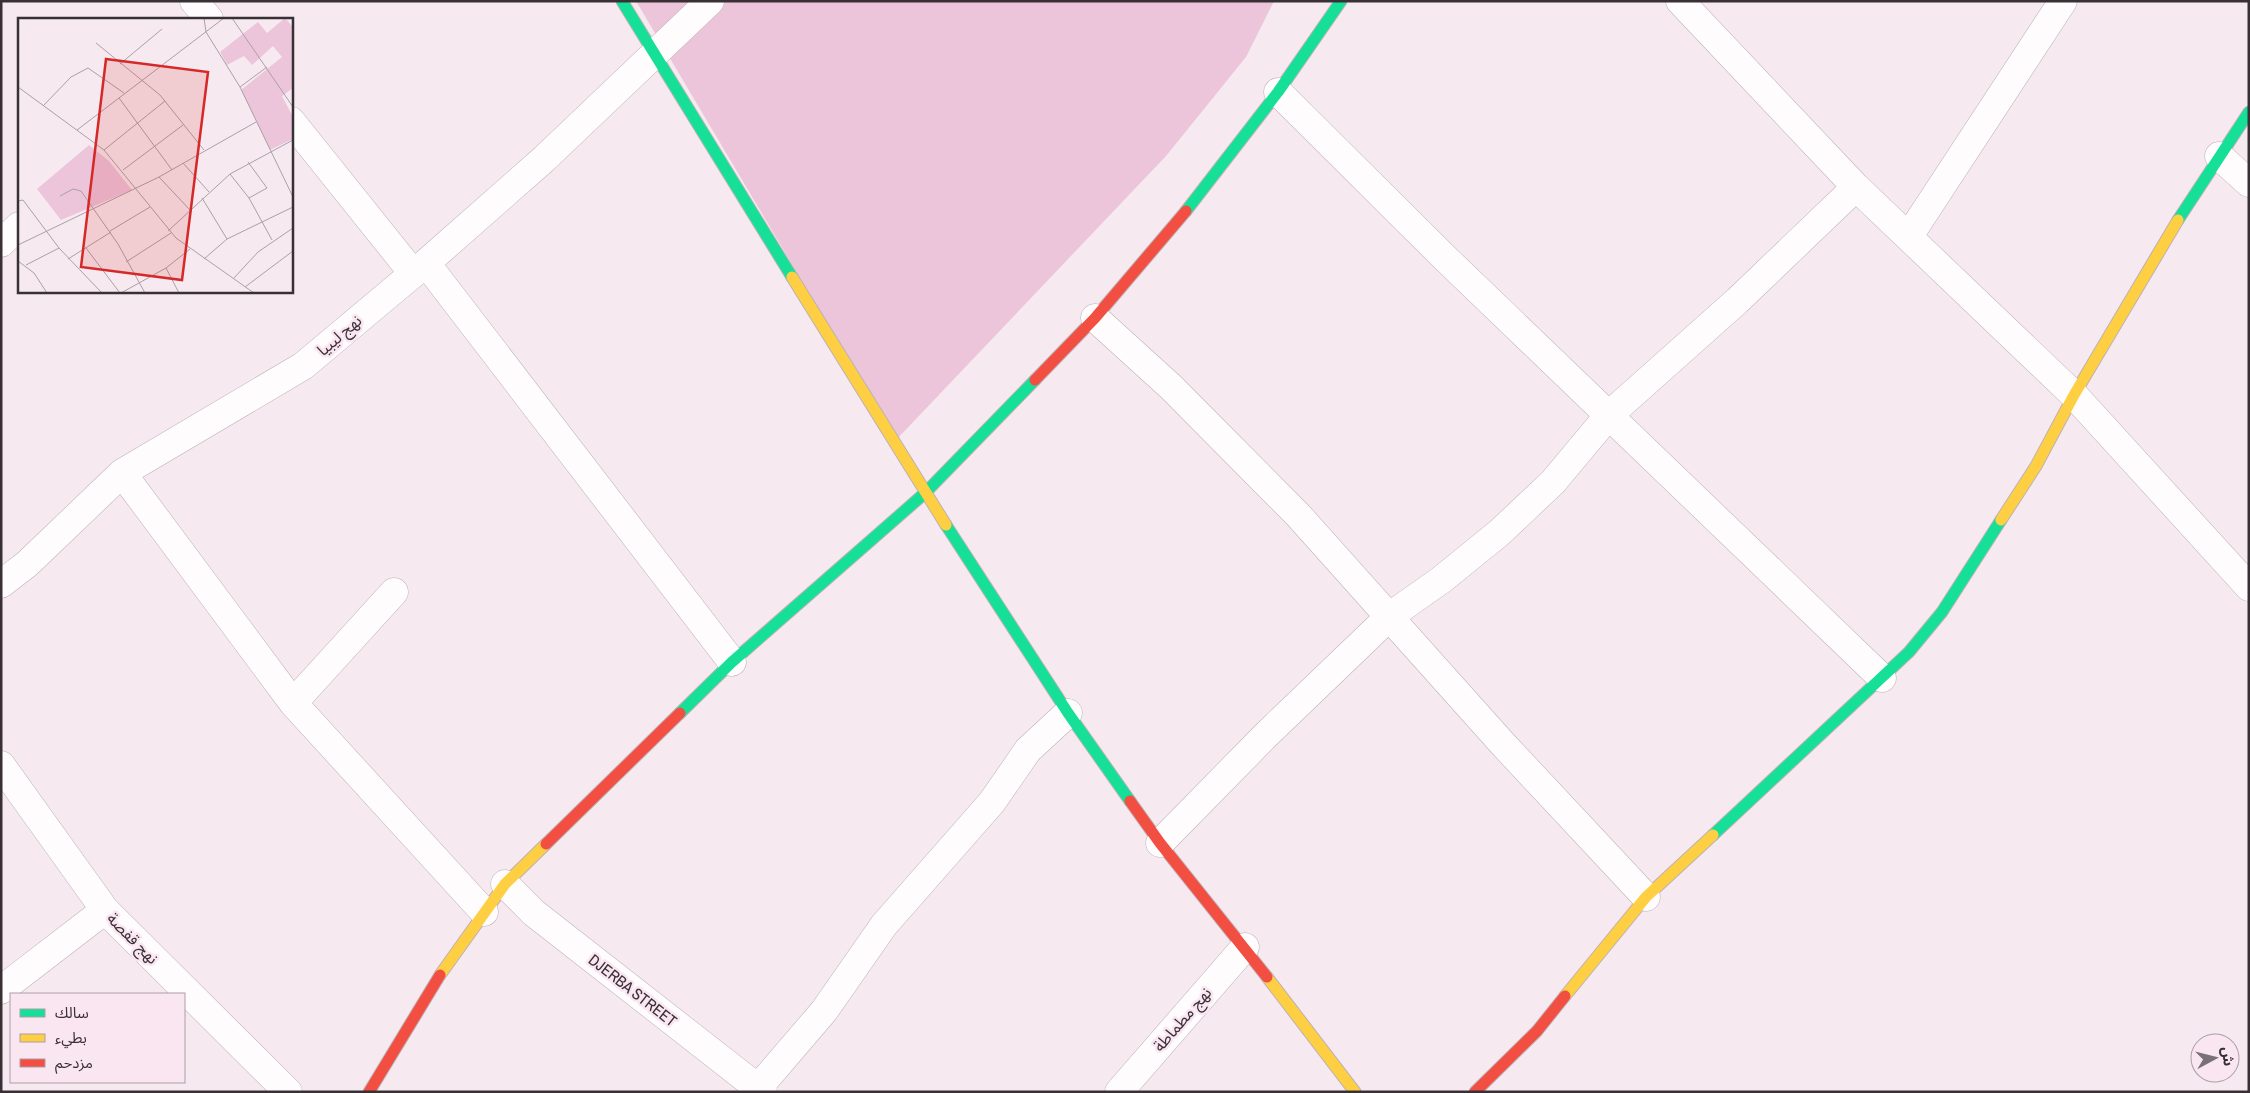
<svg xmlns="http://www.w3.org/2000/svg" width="2250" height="1093" font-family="'Archivo Narrow','Noto Sans Arabic',sans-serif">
<rect width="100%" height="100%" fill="#f6eaf0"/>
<!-- green -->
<path fill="#ecc5db" d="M636,1H1274L1246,57L1166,156L896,440Z"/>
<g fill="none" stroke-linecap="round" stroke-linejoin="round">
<defs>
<path id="street" d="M194,1L209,19
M1680,1L1856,187L2074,395L2249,587
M1278,92L1443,256L1882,678
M291,121L412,272
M2219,156L2249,183
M1909,236L2063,1
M1,243L19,226
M426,263L732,662
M1095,318L1171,387L1298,515L1502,743L1646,897
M122,473L293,703L484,912
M1,584L27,564L122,473L303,366L426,263L544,159L710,1
M293,703L394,592
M1,765L105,910L288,1092
M1160,843L1265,736L1390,616L1441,580L1499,533L1553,482L1609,415L1737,301L1856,187
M505,884L534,913L763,1092
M1,990L105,910
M758,1088L824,1011L884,925L992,802L1028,750L1068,713
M1119,1092L1245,947"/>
<path id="fast" d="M622,1L792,277
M1186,211L1278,92L1341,1
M2178,220L2249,112
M946,525L1068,713L1130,801
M680,713L732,662L925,493L1035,380
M1713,835L1909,652L1942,612L2001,520"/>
<path id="slow" d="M792,277L946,525
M2001,520L2036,466L2074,395L2178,220
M440,975L505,884L546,844
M1267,977L1355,1092
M1565,996L1646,897L1713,835"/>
<path id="jam" d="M1035,380L1095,318L1186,211
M1130,801L1160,843L1267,977
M546,844L680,713
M369,1092L440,975
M1475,1092L1537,1031L1565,996"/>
</defs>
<!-- street casing -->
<use href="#street" stroke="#bbb2b7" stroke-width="29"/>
<!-- fast casing -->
<use href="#fast" stroke="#bbb2b7" stroke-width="13"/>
<!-- slow casing -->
<use href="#slow" stroke="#bbb2b7" stroke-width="13"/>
<!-- jam casing -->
<use href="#jam" stroke="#bbb2b7" stroke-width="13"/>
<!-- street -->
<use href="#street" stroke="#fefcfd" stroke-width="28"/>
<!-- fast -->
<use href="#fast" stroke="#16e098" stroke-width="11"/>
<!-- slow -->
<use href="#slow" stroke="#ffcf43" stroke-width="11"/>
<!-- jam -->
<use href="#jam" stroke="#f24e42" stroke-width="11"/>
</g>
<g text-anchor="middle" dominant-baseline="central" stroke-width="5" stroke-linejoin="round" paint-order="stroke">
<!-- street labels -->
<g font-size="16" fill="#383035" stroke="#fae6f1">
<text transform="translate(339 335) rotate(-41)">نهج ليبيا</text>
<text transform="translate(133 938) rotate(45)">نهج قفصة</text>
<text transform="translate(633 990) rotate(38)">DJERBA STREET</text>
<text transform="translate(1182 1019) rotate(-49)">نهج مطماطة</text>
</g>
</g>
<!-- overview -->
<g transform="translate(18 18)">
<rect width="275" height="275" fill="#f6eaf0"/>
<path d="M267,0L275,9V70L264,78L275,99V121L252,132L223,72L264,39L255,28L234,47L226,38L209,47L202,34L240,4L249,15ZM71,127L91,143L114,172L43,202L19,171Z" fill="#ecc5db"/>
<path fill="none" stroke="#aaa0a5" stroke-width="1" d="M186,0L188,14L222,69L275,179M214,0L275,89M78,25L142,77L186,132M102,46L144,11M0,69L86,132L158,220L236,275M222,69L249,49M101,80L154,152M25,88L53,59L70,50L106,75M59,112L206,0M86,132L147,83M230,144L249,170L231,180M165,145L191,174M105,152L165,107M212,156L231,180L254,222M141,159L172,192M42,178L55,171L63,173L100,226L127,275M184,180L209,221M0,183L5,182L41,230L84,275M92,213L132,189M150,213L212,156L275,122M0,227L141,159L238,104M68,230L102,275M50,241L93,214M186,241L209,221L275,189M0,243L16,255L29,275M108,244L153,215M8,247L41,230M148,250L161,275M215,261L240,234L275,210M227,269L275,233M103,275L148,250L172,231"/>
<path fill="#d62828" fill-opacity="0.15" stroke="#d62828" stroke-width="2.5" d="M88,41L190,54L164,262L63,249Z"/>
<rect width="275" height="275" fill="none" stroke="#383035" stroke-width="2.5"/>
</g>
<!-- border -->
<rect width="2250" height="1093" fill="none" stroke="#383035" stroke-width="5"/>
<!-- legend -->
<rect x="10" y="993" width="175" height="90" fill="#fae6f1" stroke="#ac9da6"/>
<rect x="20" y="1009" width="25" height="8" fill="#16e098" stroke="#ac9da6"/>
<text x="55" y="1018" font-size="15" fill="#383035">سالك</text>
<rect x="20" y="1034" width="25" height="8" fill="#ffcf43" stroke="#ac9da6"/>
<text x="55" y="1043" font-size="15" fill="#383035">بطيء</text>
<rect x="20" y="1059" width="25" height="8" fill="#f24e42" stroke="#ac9da6"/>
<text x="55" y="1068" font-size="15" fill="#383035">مزدحم</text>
<!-- north arrow -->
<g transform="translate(2215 1058) rotate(83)"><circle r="24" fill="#fae6f1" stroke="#ac9da6"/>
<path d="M0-4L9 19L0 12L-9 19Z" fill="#7a7176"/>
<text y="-8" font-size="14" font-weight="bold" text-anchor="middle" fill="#383035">ش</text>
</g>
</svg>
